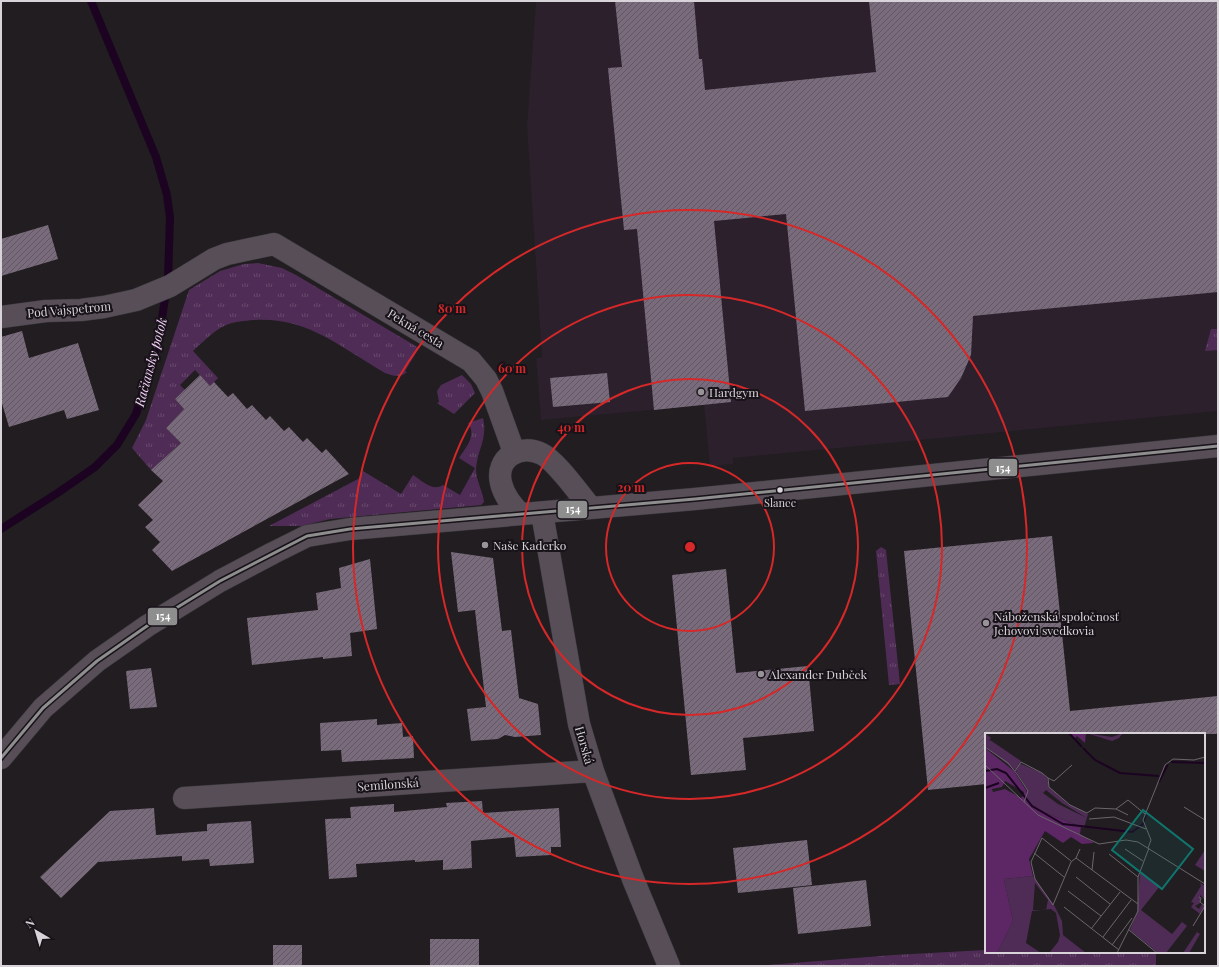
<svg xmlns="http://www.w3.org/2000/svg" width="1219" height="967" font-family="'Playfair Display',serif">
<defs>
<pattern id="grass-tufts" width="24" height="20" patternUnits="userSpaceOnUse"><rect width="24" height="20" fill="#4f2c55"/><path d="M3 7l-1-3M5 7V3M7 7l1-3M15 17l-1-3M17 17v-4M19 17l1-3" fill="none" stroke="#684a6d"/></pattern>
<pattern id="building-hatch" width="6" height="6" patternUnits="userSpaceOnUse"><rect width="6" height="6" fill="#796b7b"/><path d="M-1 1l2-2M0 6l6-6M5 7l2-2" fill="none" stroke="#5f5761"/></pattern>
</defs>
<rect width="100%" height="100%" fill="#211d21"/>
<!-- built -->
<path fill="#2b202c" d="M536,1H1218V411L733,458V464L710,466L704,405L541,420L536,358L542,357L527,126Z"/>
<!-- grass -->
<path fill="url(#grass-tufts)" d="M258,263L282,268L296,275L419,348L405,371L407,372C400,378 393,376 385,373C340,347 308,317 254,320C245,321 235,321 226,325C213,331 203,342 193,351L218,378L210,386L195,370L180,385L185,390L175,399L184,409L166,428L181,443L151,470L132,448L146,420L189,290L220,271L244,264Z
M1211,329H1218V350L1205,351Z
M462,375L471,384L475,393L454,414L437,403L439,402L437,391L441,385Z
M483,418C488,439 477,450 476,469C476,481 483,491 484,502L481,505L330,519L302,526H269L358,479L363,471L401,494L413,475C422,481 433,492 443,485L460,495L475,468L459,458C466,447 477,436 468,423Z
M881,547L886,550L900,684L889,685L876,551Z
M986,950V952H1156V966H757L893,955Z"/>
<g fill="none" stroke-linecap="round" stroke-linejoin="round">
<!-- stream -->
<path stroke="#1c0321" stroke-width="8" d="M1,529L59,492L95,467L117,445L136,414L159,338L168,279L170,218L167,195L156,157L91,1"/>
</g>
<!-- building -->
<path fill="url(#building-hatch)" d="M615,1H694L699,59H702L705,90L876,72L869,1H1218V292L973,316L971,355L961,378L948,397L805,411L786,214L714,221L731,402L654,410L637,229L624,230L608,68L622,67Z
M48,225L58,259L1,276V239Z
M22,331L29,358L78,343L99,410L67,419L64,410L9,427L1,400V337Z
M607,373L610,402L553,407L550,378Z
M200,375L210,386L214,382L228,397L233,393L247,409L252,405L266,420L270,416L284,431L289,427L303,442L307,438L322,453L326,449L349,474L172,571L152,550L160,542L145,527L153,520L138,505L163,481L151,470L181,443L166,428L184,409L175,399Z
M1052,536L1070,711L1218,696V734H986V784L928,790L904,551Z
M451,552L493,558L502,631L511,630L519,698L538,704L541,735L515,737L505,735L498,739L471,741L467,709L486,707L475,610L458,612Z
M370,559L377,629L350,633L352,656L323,659V657L252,665L247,618L318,610L316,593L341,588L339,568Z
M726,569L736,673L808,666L814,731L743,738L746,770L691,775L672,575Z
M151,668L157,707L130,709L126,671Z
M377,719V725L402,723L403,737L413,736L414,758L342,762L341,750L321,751L320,723Z
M482,801L483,813L559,808L561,847H551V855L516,857L514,837L471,841L472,868L443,870V860L415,862V860L356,864L357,877L329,879L325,819L351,818L350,807L394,804V812L447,807L446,803Z
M154,808L156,835L207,831V824L251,821L254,863L210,866L209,859L182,861V856L98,862L61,898L40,877L110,811Z
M807,840L812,885L738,893L733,848Z
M866,880L871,926L798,934L793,888Z
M430,939H479V966H430Z
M273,945H302V966H273Z"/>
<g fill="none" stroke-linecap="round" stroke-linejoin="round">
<defs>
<path id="minor" d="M1,317L46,311L81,310L104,307L136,300L170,286L214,259L227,254L274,244L471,361L486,379L492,391L514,452
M542,513L579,724L593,771L633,879L669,966
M520,514C512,505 504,496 501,483C495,458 520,443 542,454C556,461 580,495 591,508
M1,758L43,708L97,661L147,626L220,581L273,553L307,536L350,529L695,499L1218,446
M184,798L593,771"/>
</defs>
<!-- minor casing -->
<use href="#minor" stroke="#3a373a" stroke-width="23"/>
<!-- minor -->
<use href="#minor" stroke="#574e58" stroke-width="22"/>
<defs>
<path id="bus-1" d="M1,758L43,708L97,661L147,626L220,581L307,536L350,529L695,499L1218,446"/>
</defs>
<!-- bus-1 casing -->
<use href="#bus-1" stroke="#181219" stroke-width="6"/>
<!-- bus-1 -->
<use href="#bus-1" stroke="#8e8e8e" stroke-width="3"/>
</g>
<!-- distance rings -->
<g fill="none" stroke="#d62828" stroke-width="2">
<circle cx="690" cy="547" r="84"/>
<circle cx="690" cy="547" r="168"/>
<circle cx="690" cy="547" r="252"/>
<circle cx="690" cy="547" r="337"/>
</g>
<!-- markers -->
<g fill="#979398" stroke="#181219" stroke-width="1.5">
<circle cx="701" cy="392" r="4"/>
<circle cx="485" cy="545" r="4"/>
<circle cx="986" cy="623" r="4"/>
<circle cx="761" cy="674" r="4"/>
</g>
<circle fill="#d7d3d8" stroke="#181219" stroke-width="1.5" cx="780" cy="490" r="3.5"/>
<g text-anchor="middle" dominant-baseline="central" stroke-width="4" stroke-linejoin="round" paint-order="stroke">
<!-- bus labels -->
<g font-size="11" fill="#d7d3d8" stroke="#181219">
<text x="780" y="502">Slanec</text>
</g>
<!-- street labels -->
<g font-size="12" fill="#d7d3d8" stroke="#181219">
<text transform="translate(69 309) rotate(-5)">Pod Vajspetrom</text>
<text transform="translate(416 328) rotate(31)">Pekná cesta</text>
<text transform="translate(585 745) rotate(74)">Horská</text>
<text transform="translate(388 784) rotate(-4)">Semilonská</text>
</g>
<!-- poi labels -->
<g font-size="12" fill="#d7d3d8" stroke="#181219" text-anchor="start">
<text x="709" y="392">Hardgym</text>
<text x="493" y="545">Naše Kaderko</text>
<text x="994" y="616">Náboženská spoločnosť<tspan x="994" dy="14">Jehovovi svedkovia</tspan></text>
<text x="769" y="674">Alexander Dubček</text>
</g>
<!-- water labels -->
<g font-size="13" font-style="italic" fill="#f2d0f7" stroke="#181219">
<text transform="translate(150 362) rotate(-75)">Račiansky potok</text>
</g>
</g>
<!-- overview -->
<g transform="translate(985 733)">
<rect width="220" height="220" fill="#211d21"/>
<path d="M101,0L127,4L138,0L134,5L127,8ZM155,139L175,153L156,177L187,201L197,189L202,193L181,220H173L145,197L152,180ZM48,143L69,172L77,188L78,202L101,220H64L73,209L75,202L71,180L66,176L47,178L41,210L56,220H12L28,188L19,146ZM50,150L63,167L61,177H48ZM215,150L220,153V167L215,162V170L210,173L214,176L217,171L220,173L215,181L206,174L209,170L206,169L216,153ZM212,199L215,201L204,220H198Z" fill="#4f2c55" fill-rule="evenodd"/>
<path d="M83,0H101L100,10L92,3L89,6ZM0,15L29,38L41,57L45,70L59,79L96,94L95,101L109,110L97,111L86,104L78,110L60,98L44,126L48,143L19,146L28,188L12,220H0ZM20,48L39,59V62L36,65L20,56L8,59L7,56L17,54Z" fill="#5c2764" fill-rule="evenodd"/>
<path d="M220,117V138L210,132Z" fill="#4f2c55"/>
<path d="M0,0L6,5L3,8L5,7L36,28L30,37L1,14ZM34,30L57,40L62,45L64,54L83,71L103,81L99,95L59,79L45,70L42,65V56L31,38ZM61,57L77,70L102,85L73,71L58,60Z" fill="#4f2c55" fill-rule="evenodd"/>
<path fill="none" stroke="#1c0321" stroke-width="2" d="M84,0L97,14M98,15L110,27L135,40L174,43M186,29L220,30M0,38L12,36L21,40L47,73L78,91L147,99L158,91L161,82M174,49L183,31M0,55L14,50"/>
<path fill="none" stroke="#6a666a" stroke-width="1" d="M0,14L23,30L32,41L43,58L39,69M0,32L53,82L114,111L141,107L153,109L220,151M30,38L36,29L57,40L63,45L64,54L85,72L102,80L110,75L131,76L143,67L160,81M63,45L69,48L87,32M199,74L220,87M131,76L143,82M104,86L129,84L161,96M57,105L46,129L50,146L68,172M57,105L86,128M163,115L166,107L158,87L180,32L188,26L209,27L220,24M140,116L158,128M49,120L79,144M124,121L153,144M91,125L153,171M107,137L109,119M91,144L125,171M83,158L116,183M214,164L216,165L215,169L220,173M68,172L86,129L91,125L95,116M79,174L134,217M208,193L220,173M106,196L135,159M144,197L172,220M118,204L146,167M127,212L147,185M132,220L153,178V144L164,115"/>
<path fill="#0f766e" fill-opacity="0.15" stroke="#0f766e" stroke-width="2" d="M158,77L208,116L177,156L127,117Z"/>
<rect width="220" height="220" fill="none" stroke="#d7d3d8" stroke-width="2"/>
</g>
<circle cx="690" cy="547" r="6" fill="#d62828" stroke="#181219" stroke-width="2"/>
<g font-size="12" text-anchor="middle" font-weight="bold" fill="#d62828" stroke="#181219" stroke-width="4" stroke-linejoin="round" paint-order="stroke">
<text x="452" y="313">80 m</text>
<text x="512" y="373">60 m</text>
<text x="571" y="432">40 m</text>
<text x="631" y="492">20 m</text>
</g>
<g stroke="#181219" stroke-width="1.5">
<rect x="988" y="458" width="30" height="19" rx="4" fill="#8e8e8e"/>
<rect x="557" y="500" width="31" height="19" rx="4" fill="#8e8e8e"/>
<rect x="147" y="607" width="31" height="19" rx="4" fill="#8e8e8e"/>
</g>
<g font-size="11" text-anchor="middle" font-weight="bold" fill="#fff">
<text x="1003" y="472">154</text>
<text x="573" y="513">154</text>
<text x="163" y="620">154</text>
</g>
<!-- border -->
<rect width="1219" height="967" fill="none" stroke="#d7d3d8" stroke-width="4"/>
<!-- north arrow -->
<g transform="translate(36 931) rotate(322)" stroke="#181219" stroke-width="3" paint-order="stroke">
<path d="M0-3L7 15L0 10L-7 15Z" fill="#d7d3d8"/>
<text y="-6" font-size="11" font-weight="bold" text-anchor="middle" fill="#d7d3d8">N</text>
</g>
</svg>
